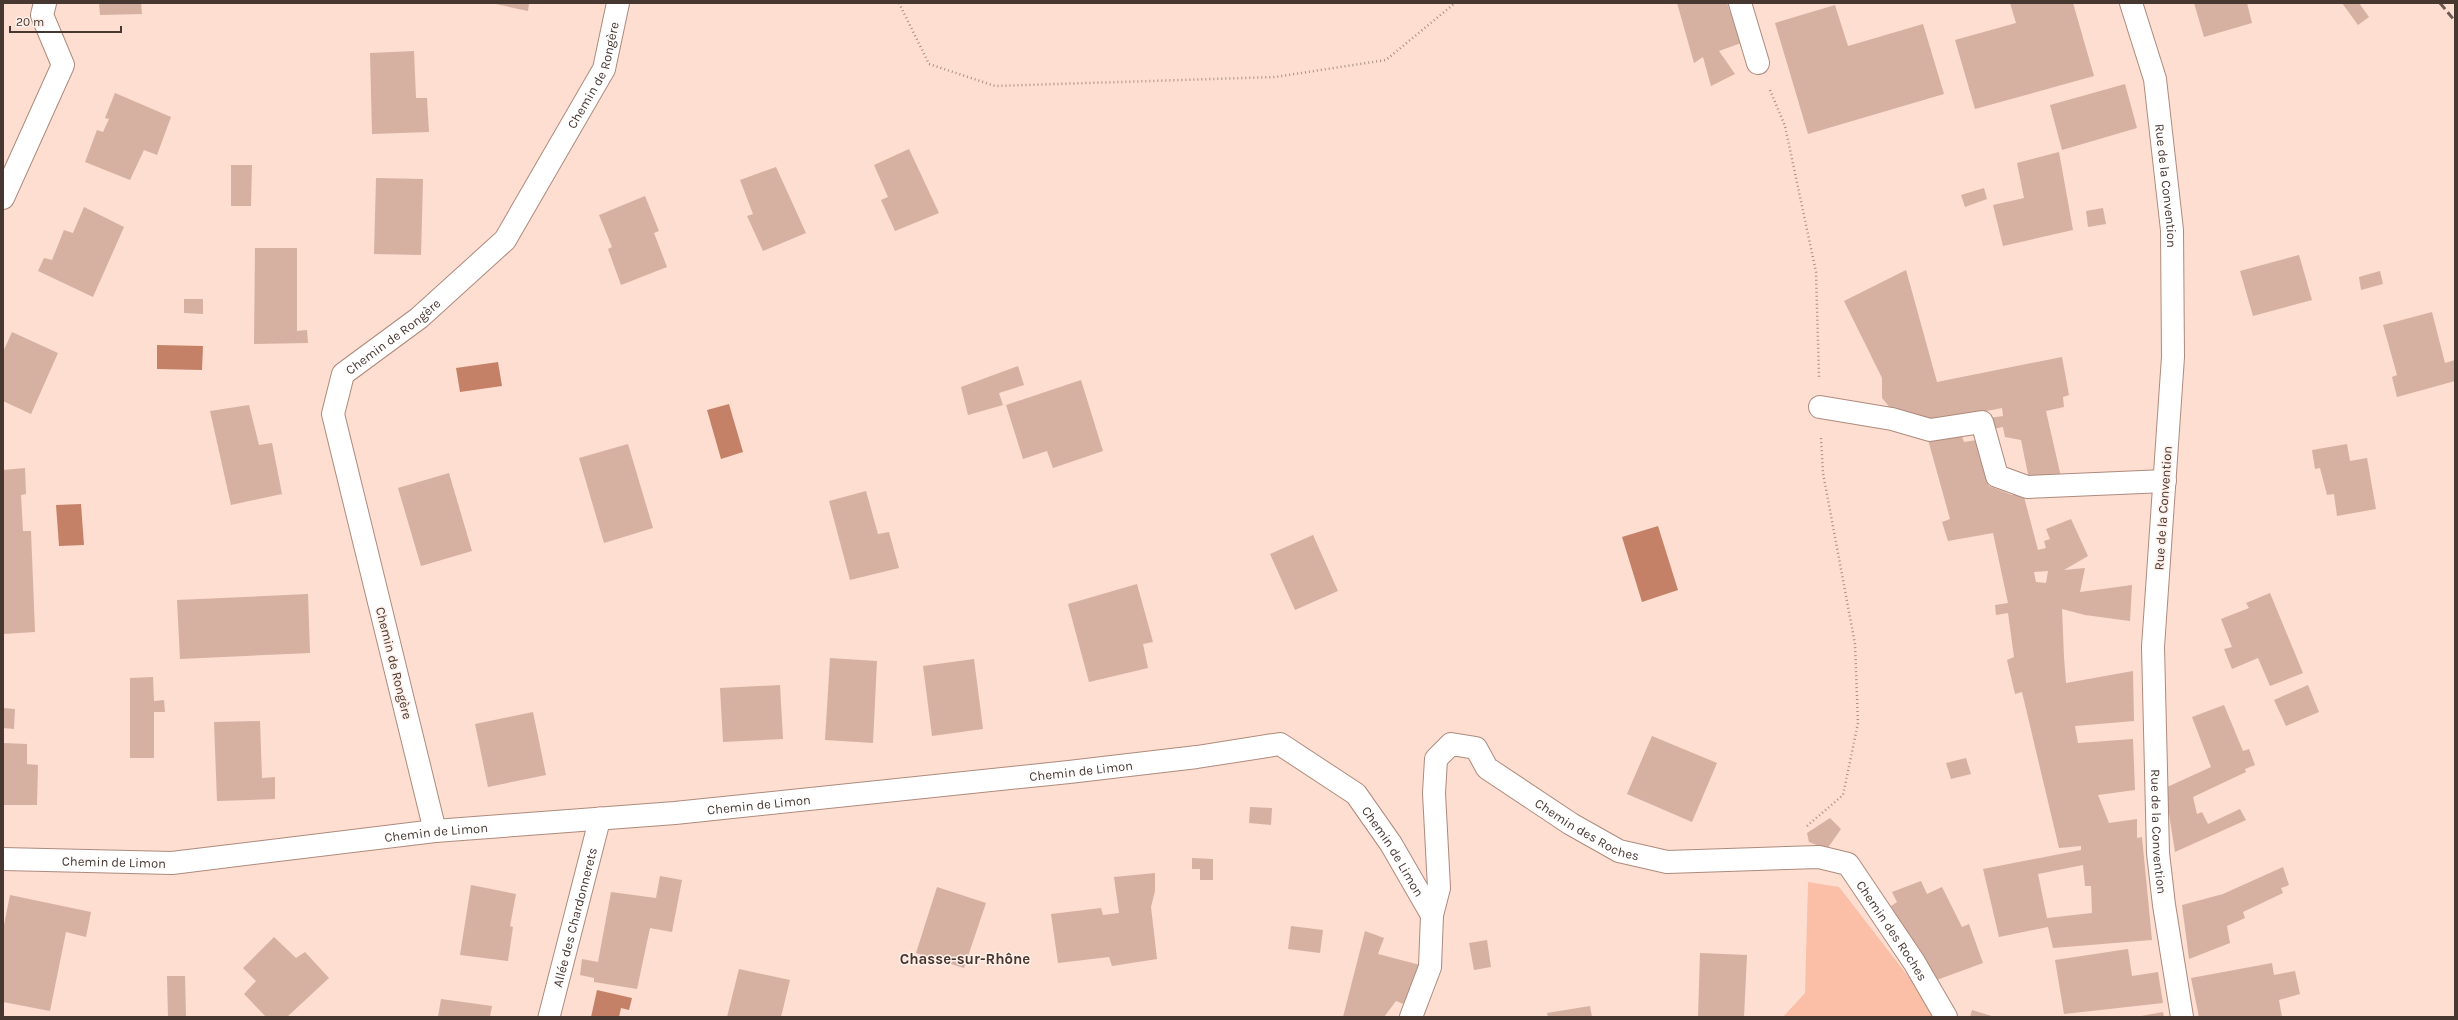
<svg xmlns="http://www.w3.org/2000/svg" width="2458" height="1020" font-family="Karla,sans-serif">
<rect width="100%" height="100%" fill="#fdded1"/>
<!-- green -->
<path fill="#fbbfa8" d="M1808,882L1839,887L1932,1007L1935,1017H1783L1805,993Z"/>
<!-- water -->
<path fill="#c48167" d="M157,345L203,346L202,370L157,369Z
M498,362L502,386L460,392L456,368Z
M729,404L743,452L721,459L707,410Z
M81,504L84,545L59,546L56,505Z
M1658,526L1678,590L1642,602L1622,537Z
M597,990L632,998L629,1010L621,1008L619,1017H591Z"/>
<!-- building -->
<path fill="#d6b0a1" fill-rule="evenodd" d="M99,3H141L142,14L100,15Z
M491,3H529L528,11Z
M1677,3H1727L1741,43L1719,51L1735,74L1711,86L1703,57L1694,63Z
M2010,3H2073L2094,76L1975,109L1955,40L2016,23Z
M2194,3H2247L2252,23L2204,37Z
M2342,3H2359L2369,17L2358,25Z
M1835,5L1848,46L1923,24L1944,94L1808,134L1775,23Z
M414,51L416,98H427L429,132L372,134L370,53Z
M2125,84L2137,128L2062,150L2050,105Z
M115,93L171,117L157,155L144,150L130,180L85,162L97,130L103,132L109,119L105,118Z
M909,149L939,213L895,231L881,200L888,197L874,165Z
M2059,152L2073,230L2003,246L1993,205L2024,198L2017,163Z
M231,165H252L251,206H231Z
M776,167L806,233L763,251L747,216L753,214L740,180Z
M376,178L423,179L421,255L374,254Z
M1984,188L1987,199L1965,207L1961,195Z
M645,196L659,231L654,233L667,267L621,285L608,249L612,247L599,215Z
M84,207L124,227L93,297L38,271L44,258L52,260L64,230L73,233Z
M2103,208L2106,224L2088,227L2086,211Z
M255,248H297V331L307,330L308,343L254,344Z
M2299,255L2312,300L2253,316L2240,271Z
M1906,270L1937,382L2062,357L2069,395L2063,397L2064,407L2046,411L2061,477L2029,479L2021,440L2005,437L2003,427L1993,429L1989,418L2003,416L2002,408L1929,422L1896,415L1882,398V378L1844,301Z
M2380,271L2383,284L2361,290L2359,277Z
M184,299H203V314L184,313Z
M2432,312L2445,363L2455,360V381L2397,397L2392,377L2397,375L2383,325Z
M12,332L58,353L31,414L3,401V352Z
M1018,366L1024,385L999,393L1003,405L968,415L961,387Z
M1081,380L1103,451L1053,468L1047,451L1023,459L1006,405Z
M249,405L259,445L272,443L282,494L231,505L210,411Z
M1961,433L1964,442L1977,440L1989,486L2012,495L2023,493L2038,550L2046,548L2044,541L2050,539L2046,529L2071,519L2088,556L2064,570L2085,568L2080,592L2132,585L2130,621L2085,615L2062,609L2064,657L2066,683L2133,671L2134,721L2075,726L2078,743L2133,739L2135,790L2098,795L2109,823L2137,819V838L2142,837L2152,940L2053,948L2048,927L1999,937L1983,869L2081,850V846L2059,848L2022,692L2015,694L2007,660L2014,657L2008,613L1996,615L1995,605L2008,603L1993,533L1948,541L1942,522L1950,519L1927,436ZM2048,571L2046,583L2036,582L2034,572ZM2083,865L2085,886H2091L2092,913L2047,918L2038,874Z
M628,444L653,528L604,543L579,458Z
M2347,444L2350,461L2367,458L2376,509L2337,516L2334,494L2327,495L2320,468L2315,469L2312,450Z
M25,468L26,494L21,495L23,531H31L35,632L3,634V470Z
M449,473L472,551L421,566L398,488Z
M866,491L878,534L889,532L899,568L850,580L829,501Z
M1313,535L1338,591L1295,610L1270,554Z
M1137,584L1153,642L1143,644L1148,668L1089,682L1068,604Z
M2270,593L2303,673L2270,686L2258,658L2232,669L2224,649L2232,647L2221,619L2249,608L2246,603Z
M308,594L310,653L180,659L177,600Z
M830,658L877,661L873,743L825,740Z
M974,659L983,729L932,736L923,666Z
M153,677L154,701L164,700L165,712H154V758H130V678Z
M780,685L783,739L723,742L720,688Z
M2308,685L2319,712L2286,726L2274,700Z
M2224,705L2243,751L2249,749L2255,765L2245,769L2246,772L2193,797L2197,814L2202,812L2208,824L2240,809L2246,820L2175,852L2165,788L2211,767L2192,717Z
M3,708L15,709L14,729L3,728Z
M533,712L546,775L488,787L475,724Z
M260,721L262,778L275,777V799L217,801L214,722Z
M1652,736L1717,763L1692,822L1627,794Z
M3,743L27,744V764L38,765L37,805H3Z
M1966,758L1971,774L1951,779L1946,763Z
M1250,807L1272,808L1271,825L1249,823Z
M1830,818L1841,829L1827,849L1809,842L1807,833Z
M1192,858L1213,859V880H1200V869H1192Z
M2283,867L2289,885L2281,888L2283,893L2243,912L2245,918L2227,926L2230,943L2189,959L2182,905L2223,894Z
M1155,873V891L1151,907L1157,959L1112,966L1109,957L1058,963L1051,914L1101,908L1103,915L1119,913L1114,877Z
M660,876L682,880L672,932L650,928L637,989L594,982V978L580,975L582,959L598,962L611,892L656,898Z
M1921,881L1927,894L1942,887L1962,927L1969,924L1983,963L1934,981L1891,906L1897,902L1892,892Z
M471,885L516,894L510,926L513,927L508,961L460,955Z
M937,887L986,903L964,968L916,953Z
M10,895L91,912L86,937L66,932L50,1011L3,1002V930Z
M1291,926L1323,930L1320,953L1288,949Z
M1365,931L1384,938L1378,954L1420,965L1406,1005L1396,1001L1384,1017H1343Z
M274,937L296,958L305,952L329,978L287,1017H266L244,994L256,981L243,968Z
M1487,940L1491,967L1474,970L1469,943Z
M2128,949L2132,976L2158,972L2163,1003L2064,1014L2055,960Z
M1700,953L1747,955L1744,1017H1698Z
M2272,963L2274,975L2295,971L2300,994L2279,1000L2282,1017H2199L2191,978Z
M739,969L790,980L781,1017H727Z
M167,976H185L186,1017H168Z
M441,999L492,1006L490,1017H438Z
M1590,1006L1592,1017H1548L1547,1013Z
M1972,1010L1995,1017H1970Z
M2163,1012L2164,1017H2141V1016Z"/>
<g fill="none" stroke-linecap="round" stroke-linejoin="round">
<defs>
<g id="lane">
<path id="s1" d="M549,1017L600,818"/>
</g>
<g id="street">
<path d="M1740,3L1758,63"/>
<path d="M3,198L63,65L42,15L45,3"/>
<path d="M1820,407L1892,419L1930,430L1982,422L1997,476L2027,487L2165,481"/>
<path id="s2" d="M435,831L333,414L343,374L419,318L505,240L604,69L618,3"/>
<path id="s3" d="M3,859L172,863L435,831L675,813L1069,772L1197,757L1280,744L1356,794L1391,844L1432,915"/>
<path id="s4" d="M1411,1017L1430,967L1432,915L1439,888L1434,793L1436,759L1451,744L1476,748L1487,768L1571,824L1619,851L1667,862L1819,857L1848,864L1914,962L1946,1017"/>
</g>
<g id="secondary">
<path id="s5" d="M2131,3L2155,79L2172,230L2173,357L2153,647L2158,853L2164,905L2182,1017"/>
</g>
</defs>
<!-- lane casing -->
<use href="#lane" stroke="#ae8a7c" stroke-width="23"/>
<!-- street casing -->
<use href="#street" stroke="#ae8a7c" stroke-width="24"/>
<!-- secondary casing -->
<use href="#secondary" stroke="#ae8a7c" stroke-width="24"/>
<!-- path -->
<path stroke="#a89086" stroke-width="2.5" stroke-dasharray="1 3" stroke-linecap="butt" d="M899,3L929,64L995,86L1275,77L1386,60L1455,3
M1770,90L1785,126L1816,272L1819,377
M1807,826L1843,795L1858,723L1855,644L1823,473L1821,438"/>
<!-- lane -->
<use href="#lane" stroke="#fff" stroke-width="21"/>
<!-- street -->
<use href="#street" stroke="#fff" stroke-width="22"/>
<!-- secondary -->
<use href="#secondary" stroke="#fff" stroke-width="22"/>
<!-- rail -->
<path stroke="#6d5a52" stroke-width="3" stroke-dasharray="8 4" stroke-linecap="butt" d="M2440,3L2455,21"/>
</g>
<g text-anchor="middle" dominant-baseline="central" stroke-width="3" stroke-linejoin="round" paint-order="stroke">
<!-- street labels -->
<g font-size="13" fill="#473731" stroke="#ffefe9">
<text stroke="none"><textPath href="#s2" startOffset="869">Chemin de Rongère</textPath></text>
<text stroke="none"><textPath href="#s5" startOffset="187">Rue de la Convention</textPath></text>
<text stroke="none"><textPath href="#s2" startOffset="533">Chemin de Rongère</textPath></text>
<text transform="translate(2163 508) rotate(-86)">Rue de la Convention</text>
<text transform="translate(394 663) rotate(76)">Chemin de Rongère</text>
<text stroke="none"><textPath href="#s3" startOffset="1083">Chemin de Limon</textPath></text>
<text stroke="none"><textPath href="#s3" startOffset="759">Chemin de Limon</textPath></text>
<text stroke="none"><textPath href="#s4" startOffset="450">Chemin des Roches</textPath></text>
<text stroke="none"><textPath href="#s3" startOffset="435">Chemin de Limon</textPath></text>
<text stroke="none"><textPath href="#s5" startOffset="834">Rue de la Convention</textPath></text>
<text stroke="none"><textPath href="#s3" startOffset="1443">Chemin de Limon</textPath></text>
<text stroke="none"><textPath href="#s3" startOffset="111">Chemin de Limon</textPath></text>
<text stroke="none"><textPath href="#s1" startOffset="103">Allée des Chardonnerets</textPath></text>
<text stroke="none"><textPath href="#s4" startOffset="799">Chemin des Roches</textPath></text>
</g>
<!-- quarter labels -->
<g font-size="15" font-weight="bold" fill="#473731" stroke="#ffefe9">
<text x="965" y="959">Chasse-sur-Rhône</text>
</g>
</g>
<!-- border -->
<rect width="2458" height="1020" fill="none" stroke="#473731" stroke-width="8"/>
<!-- scale -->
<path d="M10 26v6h111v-6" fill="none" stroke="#473731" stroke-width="2"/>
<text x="16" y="26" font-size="12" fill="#473731" stroke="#ffefe9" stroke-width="3" paint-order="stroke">20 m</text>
</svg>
